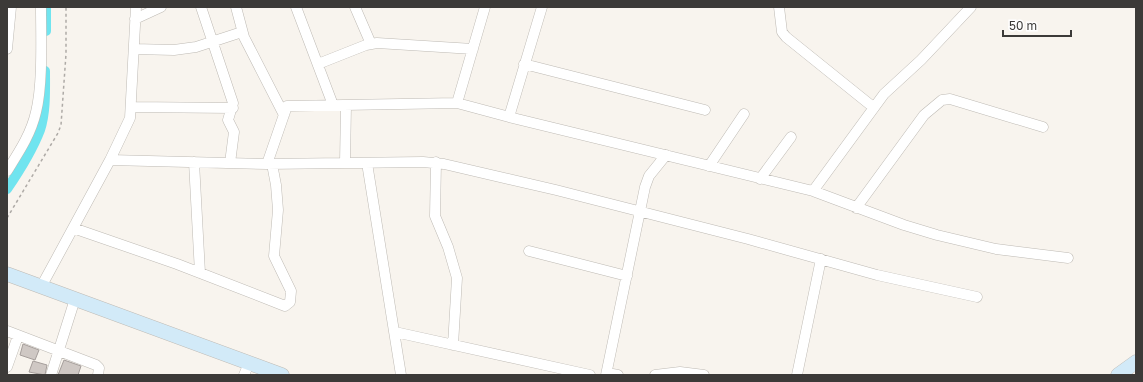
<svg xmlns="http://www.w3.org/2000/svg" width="1143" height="382" font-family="'Golos Text',sans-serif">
<rect width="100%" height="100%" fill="#f8f4ee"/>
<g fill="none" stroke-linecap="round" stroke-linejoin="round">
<!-- canal -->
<path stroke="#70e4ef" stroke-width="10" d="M46,31V7
M7,189C20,170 32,151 40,130C46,112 45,89 45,71"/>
</g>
<!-- building -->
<path fill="#cfc8c4" stroke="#a59e9b" d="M23,344L39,350L35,360L20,355Z
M64,360L81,366L78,375H58Z
M33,361L47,365L45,375L29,372Z"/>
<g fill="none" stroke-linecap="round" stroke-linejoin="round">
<defs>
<path id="street" d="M201,7L233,103L228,120L234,132L230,163
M236,7L244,37L284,115
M296,7L333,105
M355,7L371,44
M779,7L782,32L786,37L873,107
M135,19L161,7
M7,49L11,7
M134,49L174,50L196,47L242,32
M318,64L366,45L377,43L473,49
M524,64L705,110
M457,103L485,7
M131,107L233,108
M509,117L542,7
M110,160L130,118L136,7
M194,162L200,273
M436,162L435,216L448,247L457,278L453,345
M345,163L346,105
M367,163L401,375
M267,164L423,162L444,164L556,190L748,239L877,275L977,297
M709,166L744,114
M7,171C19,152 31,134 36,112C43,84 41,37 41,7
M760,179L791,137
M813,191L884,94L921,60L971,7
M856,208L924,115L942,100L950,99L1043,127
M73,228L177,264L285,306L290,302L291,291L274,256L278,210L276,185L272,164
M529,251L627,276
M41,287L110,160L267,164L287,106L457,103L509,117L813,191L904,225L937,235L996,249L1068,258
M7,331L96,365L99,368L98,375
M395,332L590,375
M7,367L18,336
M607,373L618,375
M51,375L75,299
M244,375L249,363
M606,375L645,187L649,176L666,155
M655,375L680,372L704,375
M797,375L821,259"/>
<path id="secondary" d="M7,274L282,375
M1118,375L1136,362"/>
</defs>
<!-- street casing -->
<use href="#street" stroke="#bebab4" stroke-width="11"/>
<!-- secondary casing -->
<use href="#secondary" stroke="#bebab4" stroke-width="15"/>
<!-- path -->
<path stroke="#aeaaa6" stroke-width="1.5" stroke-dasharray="3 3" stroke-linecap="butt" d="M7,218L58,133L61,125L66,54V7"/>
<!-- street -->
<use href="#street" stroke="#fff" stroke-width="10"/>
<!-- secondary -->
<use href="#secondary" stroke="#d2eaf8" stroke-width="14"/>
</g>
<!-- border -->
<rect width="1143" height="382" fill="none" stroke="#3c3a38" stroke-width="16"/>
<!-- scale -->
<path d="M1003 30v6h68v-6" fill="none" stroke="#3c3a38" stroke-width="2"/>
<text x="1009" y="30" font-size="12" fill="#3c3a38" stroke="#ffffff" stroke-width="3" paint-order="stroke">50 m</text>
</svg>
